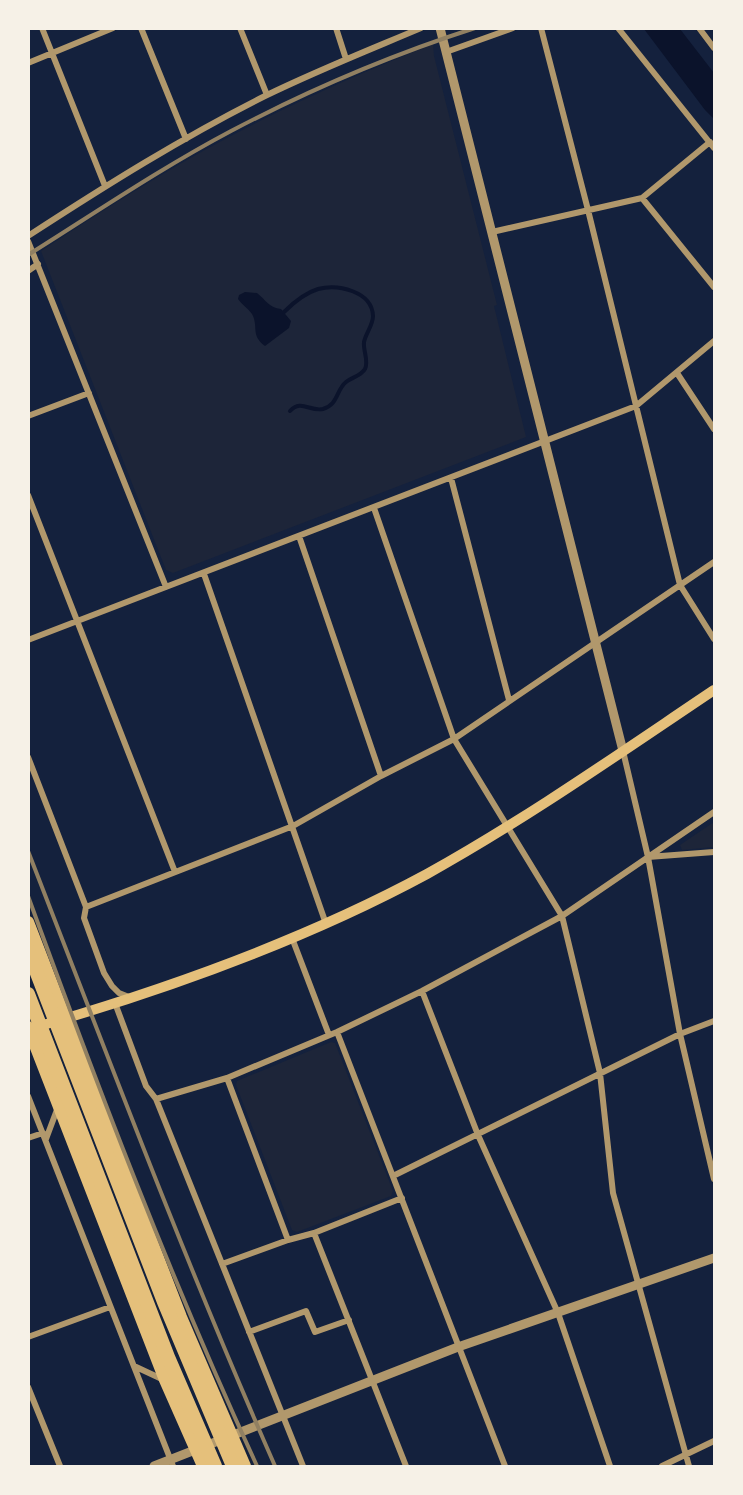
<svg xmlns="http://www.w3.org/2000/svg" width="743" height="1495" font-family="'Libre Baskerville',serif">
<rect width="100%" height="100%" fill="#14213d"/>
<!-- green -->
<path fill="#1d2539" d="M433,44L434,56L497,305L494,306L526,437L173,573L166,570L41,251C102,211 164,171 229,137C295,102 363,72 433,44Z
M714,822V847L682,850L680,845Z
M331,1042L335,1043L393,1191L391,1196L297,1232L292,1230L236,1085L237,1081Z"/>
<!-- water -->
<path fill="#0b132b" d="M644,29H680L714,73V119L705,110Z
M245,292L257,293C266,300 269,308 281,309L291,321L289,328L265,346C250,335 259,327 252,314C248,308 242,305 238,299L239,295Z"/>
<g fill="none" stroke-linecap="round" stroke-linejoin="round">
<!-- stream -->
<path stroke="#0b132b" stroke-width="4" d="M284,312C294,302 305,293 318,289C338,284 372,291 373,316C373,325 366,333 364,342C363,351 369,361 365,369C361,376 352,377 346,382C336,390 338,405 323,409C310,412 301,399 290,411"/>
<!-- minor -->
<path stroke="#b1986c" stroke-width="6" d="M42,28L105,186
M141,28L186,139
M240,28L267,95
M336,28L346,59
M541,28L588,210L680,585L714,639
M618,28L714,148
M699,28L714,48
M446,52L513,28
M28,63L113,28
M642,198L710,142
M492,232L642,198L714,287
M28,236C105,186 183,137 265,96C316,71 369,50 421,28
M28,241L166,587
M28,271L38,264
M677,373L714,429
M28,416L89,393
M451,478L509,700
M28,495L175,872
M374,508L454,739L562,916L600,1073L613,1193L689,1466
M299,536L381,776
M204,574L326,924
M28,640L636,406L714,341
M623,751L648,857L680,1034L714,1179
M28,757L86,907L84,918L104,973L112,986L119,993L129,997
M648,857L714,852
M86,907L293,826L381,776L454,739L714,562
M292,938L329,1035
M422,991L478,1135L558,1313L610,1466
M115,1003L146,1086L156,1099L303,1466
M337,1032L505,1466
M227,1078L288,1240
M28,1096L173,1466
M156,1099L227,1078L337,1032L422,991L562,916L714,812
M28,1138L43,1133
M46,1139L58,1107
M393,1176L680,1034L714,1021
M314,1233L406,1466
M222,1264L288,1240L314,1233L402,1198
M249,1332L306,1311L315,1332L349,1320
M28,1337L110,1307
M134,1366L164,1380
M28,1387L60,1466
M662,1466L714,1441"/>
<!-- tertiary -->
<path stroke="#b1986c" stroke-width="9" d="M440,28L623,751
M154,1466L458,1347L714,1258"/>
<!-- secondary -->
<path stroke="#e5c07b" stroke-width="10" d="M33,1028C168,989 303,941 427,874C526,819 620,753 714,690"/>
<!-- trunk -->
<path stroke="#e5c07b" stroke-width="12" d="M28,922L181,1317L245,1466
M28,1027L165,1380L203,1466"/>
<!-- motorway -->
<path stroke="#e5c07b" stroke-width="14" d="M28,950L164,1302L233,1466
M28,994L168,1357L215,1466"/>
<!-- rail -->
<path stroke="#918062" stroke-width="4" d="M28,255C95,213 161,168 231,131C309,90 391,55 475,28
M28,851C108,1057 186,1264 275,1466
M28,896C98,1088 171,1280 257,1466"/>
</g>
<!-- border -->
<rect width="743" height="1495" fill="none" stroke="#f6f1e7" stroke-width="60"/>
</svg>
